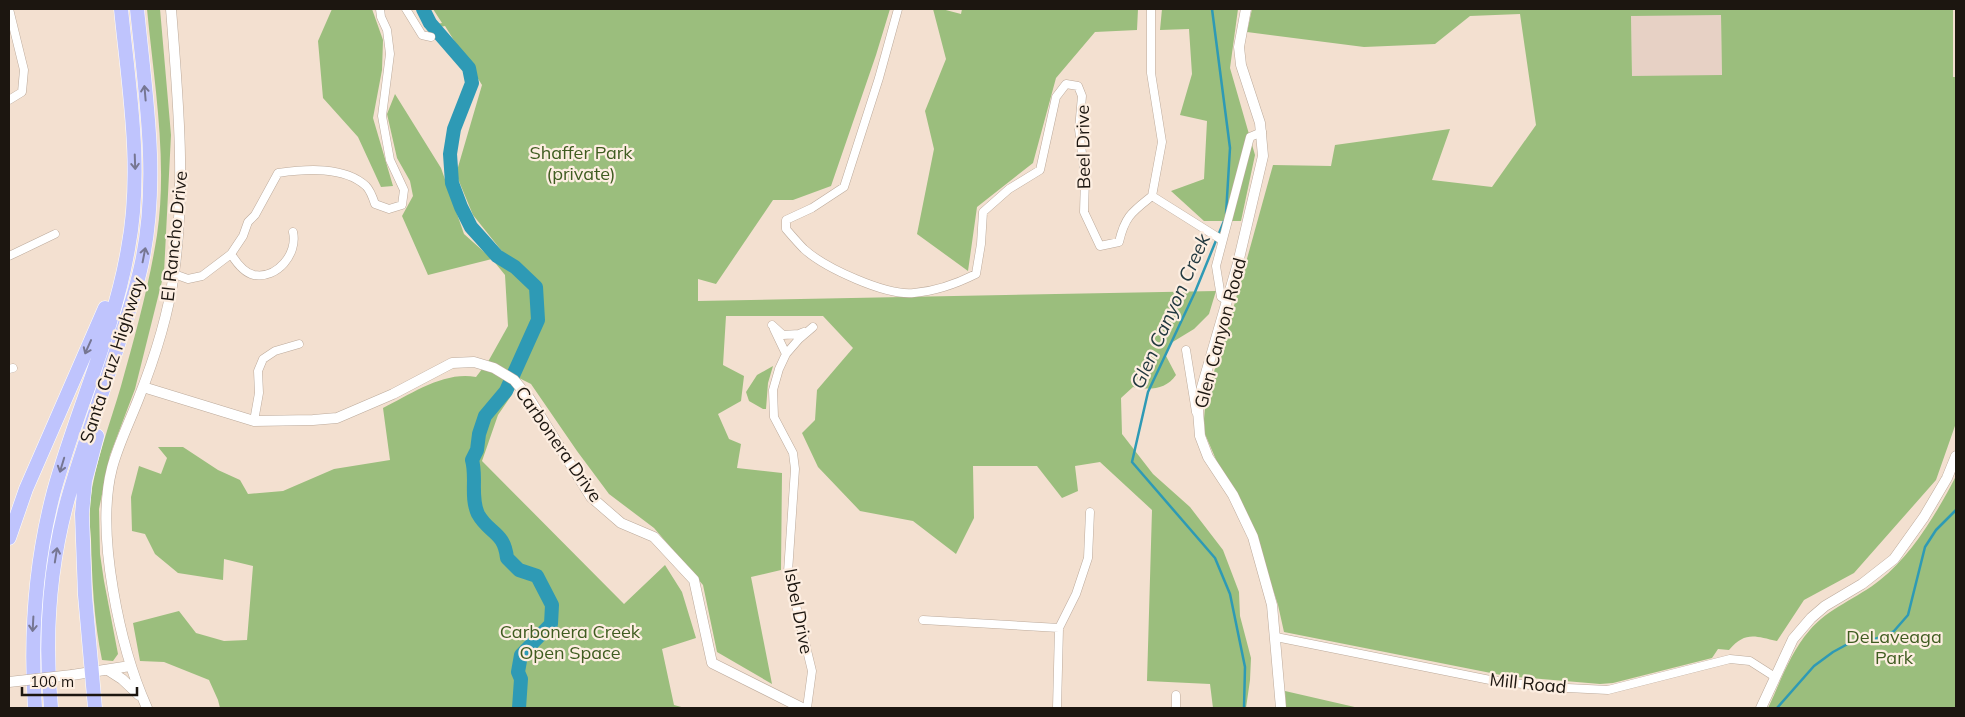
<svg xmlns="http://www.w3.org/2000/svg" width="1965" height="717" font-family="Mulish,sans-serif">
<rect width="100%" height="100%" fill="#f3e0d0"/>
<!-- industrial -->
<path fill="#e7d1c5" d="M1631,15H1721L1722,76H1632Z"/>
<!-- green -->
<path fill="#9bbe7d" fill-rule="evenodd" d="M147,9H160L171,135L164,273L135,389L110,455L99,509L100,554L104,581L118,654L113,661L102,660C94,621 92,580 91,540C90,528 89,514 90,502C95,462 110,424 121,386C135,336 149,286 157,235C168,160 154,83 147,9Z
M332,9H372L383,40L382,70L373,118L393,186L381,187L358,137L323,98L318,41Z
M433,9H890L876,55L831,186L793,200H773L716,284L698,279V301L1216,291L1209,314L1194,329L1171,343L1165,354L1176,375C1166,390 1149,390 1133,387L1121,398L1122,434L1153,474L1190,507L1223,550L1239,592L1240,616L1251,658L1250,680L1246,708H1213L1210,684L1147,681L1152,510L1100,462L1075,466L1078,491L1062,498L1037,466H973L974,518L956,554L913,521L860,511L818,467L802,433L815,420L817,390L853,348L823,316H726L723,365L744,376L741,401L718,414L729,439L741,444L737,468L782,473L781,570L751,577L772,684L717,652L703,585L654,528L609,494L577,451L531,384L519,378L511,396L498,415L482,461L624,604L665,565L682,592L696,638L662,649L674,705L685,708H220L218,700L209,680L164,662L140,661L133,623L179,611L196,633L224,641L247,640L253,566L224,559L223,580L178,573L155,554L145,534L132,531L131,497L139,466L161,474L167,458L158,447H183L218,470L240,480L248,494L283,491L334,469L390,460L383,408C411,394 444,371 476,377L489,360L508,326L505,275L492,259L428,275L402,216L413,196L410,181L397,158L387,114L395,94L441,168L464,234L492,259L505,255L473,215L456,174L482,85L445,26L440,27L437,24L442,23Z
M933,9H942L961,14L962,9H1138L1137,30L1095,32L1056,78L1033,163L977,207L968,271L917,234L934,149L925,111L946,59Z
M1162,9H1238L1230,68L1255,155L1241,221H1204L1171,191L1204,179L1207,121L1180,115L1192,74L1189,29L1160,30Z
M1252,9H1953V77H1956V423L1936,480L1854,573L1804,600L1777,641C1755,636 1745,631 1729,650L1718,649L1712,658L1613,683L1600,684L1506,676L1284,632L1278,605L1254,532L1217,462L1205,434L1204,419L1206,396L1225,338L1273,165L1331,166L1335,145L1450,129L1432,180L1492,187L1536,125L1520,14L1470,16L1435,44L1364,47L1247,32ZM1721,15L1722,75L1632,76L1631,16Z
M773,366L768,383L766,409H763L749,401L746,392L757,375Z
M1956,476V708H1768C1780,683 1790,653 1809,631C1828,608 1858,598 1880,580C1912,555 1938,511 1956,476Z
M1285,691L1359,708H1286Z"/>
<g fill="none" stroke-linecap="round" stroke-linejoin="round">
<!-- stream -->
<path stroke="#2e9ab5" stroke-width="2.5" d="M1212,9L1230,148L1226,214
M1224,221L1195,292L1148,392L1132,462L1215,558L1230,594L1245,667L1244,708
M1777,708L1814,666L1833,652L1855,640L1869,641L1884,636L1894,631L1908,615L1925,547L1936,530L1956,510"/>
<!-- river -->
<path stroke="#2e9ab5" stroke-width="14" d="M423,9L430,23L469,68L472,83L454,129L450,154L452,183L461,207L471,227L497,256L515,267L536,287L538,320L506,391L485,416L479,434L477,450L472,460C477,477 470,497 478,514C489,534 504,531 507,558L519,570L537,576L552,605L551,624L521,655L518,672L521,679L519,708"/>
<defs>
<path id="minor" d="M9,9L24,70L22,92L9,100
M406,9L422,35L431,37
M898,9L879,78L844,187L812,208L786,220V229C792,236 798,243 804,249C825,268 886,296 914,293C937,291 956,284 976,274L981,244L983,212L1009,189L1040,170L1056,97L1066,84L1078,86L1082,96L1079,129L1085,178L1084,212L1100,246L1119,242C1125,216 1132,212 1152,196
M1151,9V73L1162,142L1152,196
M1152,196L1222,240
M231,254C236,262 244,273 254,275C277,279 298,254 293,232
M9,256L55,234
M174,274L188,279L202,276L231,254L243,236L248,222L255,215L278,173C306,169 344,166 366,186C370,190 373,198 375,204L389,209L402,205L404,190L390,160L382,116L390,54L387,30L381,17L380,9
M1227,301L1221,297L1216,266L1250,137L1262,132
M772,325L783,335L799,334L804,332
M774,329L786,354
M1186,350L1196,412
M9,369L13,368
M254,421L259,393L258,371L263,359L275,351L299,344
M923,620L1059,628
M1276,637L1490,680L1547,687L1608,690L1730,659L1750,661L1775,677
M807,708L812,671L788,572L795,469L793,453L774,417L773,390L779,369L786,354L799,339L813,327
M1057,708L1059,628L1076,594L1088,558L1090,512
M1176,708V695"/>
<path id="tertiary" d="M1246,9L1239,47L1241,65L1260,123L1263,156L1238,263L1202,387L1198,411L1200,436L1208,457L1233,495L1253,537L1272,605L1281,708
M143,387L254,421L313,420L337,418L393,394L452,363L474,362L494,368L514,380L529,398L591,497L621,523L654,537L694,580L712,663L802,708
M108,670L122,679L139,695
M72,675L130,666
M147,708C120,648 95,533 112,468C118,445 129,423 138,400C154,360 168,317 174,273C186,185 178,97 171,9
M1761,708L1793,639L1811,618L1825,606L1862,584L1894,559L1924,517L1947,478L1956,456"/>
<path id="motorway" d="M9,538L26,489L105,308
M35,708C30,635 35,563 54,491C76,411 114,331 128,249C143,170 129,89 121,9
M51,708C44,635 50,558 71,488C85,442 101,396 116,351C126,320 137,289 143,257C159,175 145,91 137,9
M95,708L85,595L82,514L85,481L97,436"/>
</defs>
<!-- minor casing -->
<use href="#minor" stroke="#bcaa9b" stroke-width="9"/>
<!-- tertiary casing -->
<use href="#tertiary" stroke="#bcaa9b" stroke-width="11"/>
<!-- motorway casing -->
<use href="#motorway" stroke="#fff" stroke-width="15"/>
<!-- minor -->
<use href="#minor" stroke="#fff" stroke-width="8"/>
<!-- tertiary -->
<use href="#tertiary" stroke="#fff" stroke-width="10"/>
<!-- motorway -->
<use href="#motorway" stroke="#bfc4fd" stroke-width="14"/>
<defs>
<path id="tertiary-bridge" d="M9,682L72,675"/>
</defs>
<!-- tertiary-bridge casing -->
<use href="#tertiary-bridge" stroke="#bcaa9b" stroke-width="11" stroke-linecap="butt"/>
<!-- tertiary-bridge -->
<use href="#tertiary-bridge" stroke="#fff" stroke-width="10"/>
</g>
<!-- one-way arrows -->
<defs><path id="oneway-shaft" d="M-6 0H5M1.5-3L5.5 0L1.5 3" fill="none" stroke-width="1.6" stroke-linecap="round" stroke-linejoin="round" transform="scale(1.25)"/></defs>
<g stroke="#767692">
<use href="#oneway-shaft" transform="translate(145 93) rotate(-95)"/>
<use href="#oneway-shaft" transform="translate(135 162) rotate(88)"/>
<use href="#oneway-shaft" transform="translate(144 255) rotate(-79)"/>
<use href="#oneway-shaft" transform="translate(88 347) rotate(114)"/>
<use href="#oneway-shaft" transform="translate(62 465) rotate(107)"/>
<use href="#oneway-shaft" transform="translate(56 555) rotate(-81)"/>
<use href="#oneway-shaft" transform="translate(33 624) rotate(93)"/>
</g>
<g text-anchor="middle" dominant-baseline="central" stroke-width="4.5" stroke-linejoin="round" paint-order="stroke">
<!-- street labels -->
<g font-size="18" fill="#1c1610" stroke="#fdeee1">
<text transform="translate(1083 147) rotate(-91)">Beel Drive</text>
<text transform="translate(174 236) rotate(-84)">El Rancho Drive</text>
<text transform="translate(1220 333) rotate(-75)">Glen Canyon Road</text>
<text transform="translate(112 360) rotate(-72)">Santa Cruz Highway</text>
<text transform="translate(559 444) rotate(55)">Carbonera Drive</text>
<text transform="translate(799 611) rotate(79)">Isbel Drive</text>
<text transform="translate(1528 683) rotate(6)">Mill Road</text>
</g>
<!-- park labels -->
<g font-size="18" fill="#3f5c20" stroke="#fdeee1">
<text x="581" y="152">Shaffer Park<tspan x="581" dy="21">(private)</tspan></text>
<text x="570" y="631">Carbonera Creek<tspan x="570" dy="21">Open Space</tspan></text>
<text x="1894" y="636">DeLaveaga<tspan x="1894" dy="21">Park</tspan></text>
</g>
<!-- water labels -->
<g font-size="19" font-style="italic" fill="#21383f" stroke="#fdeee1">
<text transform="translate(1170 311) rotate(-66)">Glen Canyon Creek</text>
</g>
</g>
<!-- border -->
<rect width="1965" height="717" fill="none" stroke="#1c1610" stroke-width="20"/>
<!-- scale -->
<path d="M22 687v8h115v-8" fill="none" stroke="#1c1610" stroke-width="2.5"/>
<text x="30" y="687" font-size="15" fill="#1c1610" stroke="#fdeee1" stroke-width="4" paint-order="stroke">100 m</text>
</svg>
